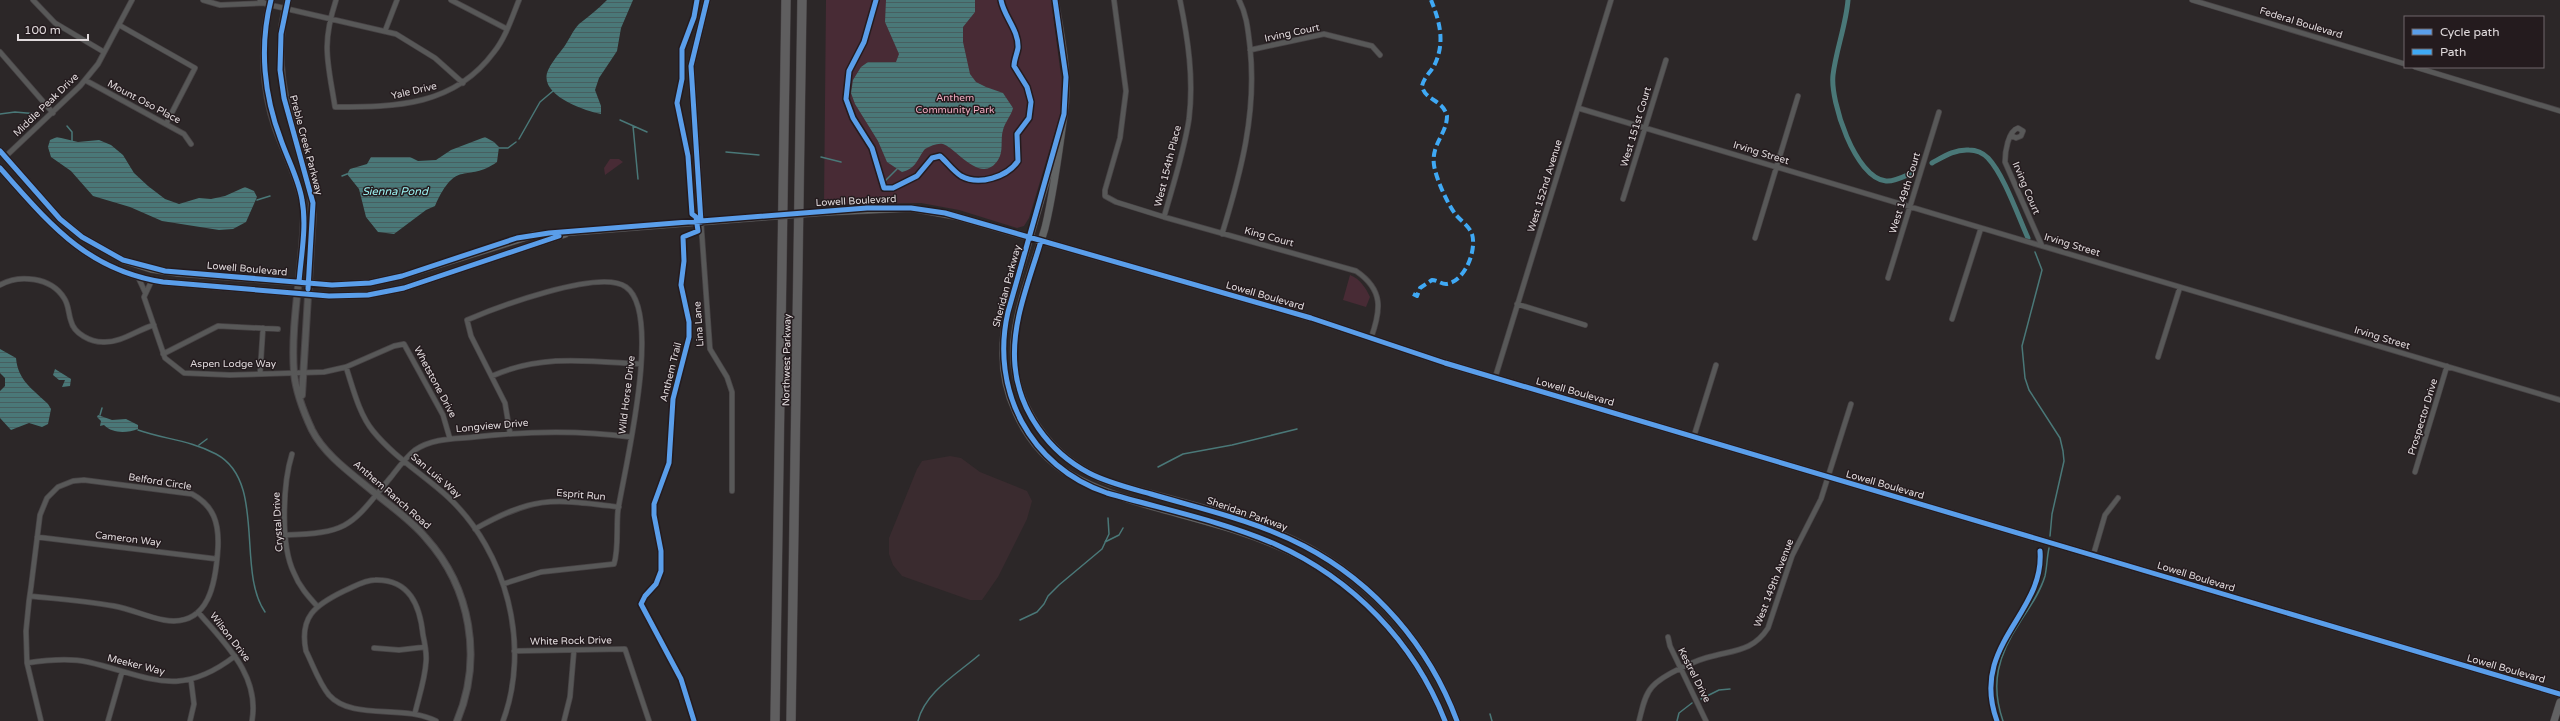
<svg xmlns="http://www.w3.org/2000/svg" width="2560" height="721" font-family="'Varela Round',sans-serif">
<defs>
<pattern id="water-rules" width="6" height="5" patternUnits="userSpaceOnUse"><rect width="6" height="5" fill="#4a7878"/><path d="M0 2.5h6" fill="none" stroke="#475f60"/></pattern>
</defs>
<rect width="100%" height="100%" fill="#2c2728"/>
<!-- built -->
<path fill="#3a2b2f" d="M950,456L961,458L980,472L1027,491L1032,501L1027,519L998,577L982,600H970L902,576L893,565L889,554V538L917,469L922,461Z"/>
<!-- park -->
<path fill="#482b35" d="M826,0H1051L1063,91L1061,112L1029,218L1024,226L1017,228L959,210L921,203L824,204Z
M610,159H619L623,162L605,175L604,168Z
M1350,275C1360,279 1366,288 1370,297L1366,307L1343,300Z"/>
<!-- water -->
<path fill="url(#water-rules)" d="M607,0H633L621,28L617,51L599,78L595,90L601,106V114C585,111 541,96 547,73C550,64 558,55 564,47C569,40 573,30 579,24C589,16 598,9 607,0Z
M886,0H975V12L963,27V42L970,74L976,82L986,87L1003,93L1013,108C1011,116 1005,122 1003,130C1000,140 1004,151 998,160C981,186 955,147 943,144C937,143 931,146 925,149C917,159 916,169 902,172L887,162L878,141L855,104L851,93L853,80L861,67L868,62H896L899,54L885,22Z
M57,137L78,142L99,140L111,145L123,155L134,173L148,186L165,199L179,204L199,198L211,199L225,196L245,187L254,191L257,197L246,222L233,229L219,230L162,221L130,207L93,196L71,171L51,157L48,147L50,140Z
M485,137L494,142L499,147L497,162C466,184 457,157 435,206L426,210L394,234L378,232L366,217L359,189L347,174L350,169L367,164L371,157H410L418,161L436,160L451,150Z
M0,349L16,358C18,381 33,389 48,404L51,409L48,424L42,427L29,423L11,430L0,418V391L5,386V378L0,373Z
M55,369L71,379L70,386L62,387L65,380H59L53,375Z
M98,415L112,420L126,419L138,425V429C127,433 113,434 104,425L100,426L101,421L97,417Z"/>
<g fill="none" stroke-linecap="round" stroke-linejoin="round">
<!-- stream -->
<path stroke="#4a7878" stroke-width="1.5" d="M0,114L15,112L38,114
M620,120L647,132
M67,126L72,132V141
M633,126L638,179
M519,139L540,102L553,91
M499,148H508L516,142
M726,152L759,155
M821,157L841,162
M342,176L347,174
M885,181L897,169
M257,200L270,196
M2035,252L2042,270L2022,346L2025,378L2029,390L2060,438L2063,451L2064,461L2052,514L2050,536
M100,415L102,408
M138,430C163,439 190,440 216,454C267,481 236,570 265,612
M199,445L207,439
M1158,467L1183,454L1232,445L1297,429
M1105,542L1119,535L1123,528
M1020,620L1037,612L1044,604L1048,596L1059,585L1102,549L1109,534L1108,518
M1701,699L1719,690L1730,689
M1490,714L1492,721
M918,721C925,692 957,674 979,655
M1677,721L1679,713L1692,703
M2003,721C1990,684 1998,655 2020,622C2029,608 2040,593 2045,576C2047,567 2047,557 2049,548"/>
<!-- canal -->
<path stroke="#4a7878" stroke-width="5" d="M1848,0C1846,25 1836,50 1833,75C1830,101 1855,178 1886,181C1894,182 1905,176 1912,173
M1932,163C1943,157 1955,149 1969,150C1976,150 1983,153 1988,158C2004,175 2018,216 2028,238"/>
<defs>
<path id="minor" d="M33,0L55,23L104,52
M203,0L220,5L265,3
M260,0L266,4L396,34L435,58L463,83
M336,0C321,46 328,62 335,107C397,107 454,106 494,52C506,37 512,17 519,0
M451,0L507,29
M1114,0L1126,91L1120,138L1105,190V196L1116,202L1164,217L1356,271C1384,290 1381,310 1371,338
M2192,0L2405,64
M119,25L195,68L166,124
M385,31L397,0
M1250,50L1324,34L1372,46L1380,55
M0,52L53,113
M2415,67L2560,111
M85,80L184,134L191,144
M1578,108L2560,400
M2011,135L2016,138L2021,136L2023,131L2018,128C2008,131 2005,152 2005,162L2042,246
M5,157L80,86L98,64L132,0
M1623,199L1666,60
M1164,217C1173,185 1184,152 1189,119C1194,79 1188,39 1180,0
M701,222L710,349L727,377L732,392V491
M1222,234C1241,172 1257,113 1250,47C1248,31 1247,15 1239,0
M1755,238L1798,96
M138,277L145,292
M1888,278L1939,112
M152,280L144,297L165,358L184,373L230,375L324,372L346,367L394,346L404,344L443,415L450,439
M0,285C19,274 51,277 64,298C69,305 68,313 71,321C74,334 91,342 103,342C121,343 137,330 154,325
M1517,304L1585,325
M1952,319L1981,228
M163,354L218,326L278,329
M2158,357L2180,287
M346,367C353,388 359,414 373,431C394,457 424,475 448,497C507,552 531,646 503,721
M260,374L263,328
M492,376C542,354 588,361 641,364
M1495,378L1611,0
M1694,436L1716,365
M292,454C283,483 280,545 294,573C299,586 308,596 317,606
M2415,472L2447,366
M475,529C536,495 552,499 619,507
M286,535C351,533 351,525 391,477C398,468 406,457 415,450C433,438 454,439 474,437C527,431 578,430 631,437
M37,537L217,559
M2093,556L2105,515L2118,498
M503,584L541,572L614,564C619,548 616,527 618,510C625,467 663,313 626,287C600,268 495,308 467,320L471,336L505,403L510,433
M30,596C58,599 86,601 114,606C131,609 147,617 164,620C210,628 216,581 218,547C219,523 214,506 192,494L84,480L73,481L58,487L47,498L40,515L31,587L29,601L26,631L27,663L41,721
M198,612C225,644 260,675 252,721
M1668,637L1670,646L1706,721
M374,648L399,650L425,647
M514,651L625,649L649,721
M27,663C47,660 69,658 88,662C149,676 178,700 235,656
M415,713C419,696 425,679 426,662C427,653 425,644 423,635C420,606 410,579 375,580C364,580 354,587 344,591C315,605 299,617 306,651C313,665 319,683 329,695C352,721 404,704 436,721
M108,721L122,672
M190,721L194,704L191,680
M564,721L570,697L574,650
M1639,721C1642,710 1644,696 1652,687C1662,675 1698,659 1713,656C1736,650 1754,650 1768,628L1792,556L1821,499L1851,404"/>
<path id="tertiary" d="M271,0C260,42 262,89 276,129C286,156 300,182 304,210C304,263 290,320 294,373C296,392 304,413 312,430C325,456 355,476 376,494C393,508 412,521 426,538C471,588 483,659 457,721
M288,0C267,68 295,131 311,196L313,214L302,395
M701,222L691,66L707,0"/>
<path id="secondary" d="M1055,0C1061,38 1070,76 1064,114C1059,152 1054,191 1045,228C1035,262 1020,297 1015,333C1006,400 1049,461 1112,483C1168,499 1227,512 1280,534C1362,569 1426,638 1457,721
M0,151L60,219L82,237L123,260L151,269L178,273L332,285L370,283L402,276L533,235L762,217
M1053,158L1008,312C1000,346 1001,380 1016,412C1043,474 1094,489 1154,507C1200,520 1248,531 1291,552C1362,587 1416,648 1445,721
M0,168C49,223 86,270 163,282L329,296L368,295L404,288L565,234
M826,212L911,208L955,216L1311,318L1445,363L2560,694"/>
<path id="primary" d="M2554,721L2560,702"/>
<path id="motorway" d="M775,721L786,0
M791,721L802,0"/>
</defs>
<!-- minor casing -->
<use href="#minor" stroke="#484446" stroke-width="6"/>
<!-- tertiary casing -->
<use href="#tertiary" stroke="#484446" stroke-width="8"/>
<!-- secondary casing -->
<use href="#secondary" stroke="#484446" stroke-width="8"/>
<!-- primary casing -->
<use href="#primary" stroke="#484446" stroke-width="8"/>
<!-- motorway casing -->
<use href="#motorway" stroke="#484446" stroke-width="10"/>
<!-- minor -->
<use href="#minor" stroke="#585858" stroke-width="4.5"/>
<!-- tertiary -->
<use href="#tertiary" stroke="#585858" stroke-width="6"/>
<!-- secondary -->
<use href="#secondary" stroke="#626464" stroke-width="7"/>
<!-- primary -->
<use href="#primary" stroke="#626263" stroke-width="7"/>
<!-- motorway -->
<use href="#motorway" stroke="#5f5e5f" stroke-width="9"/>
<defs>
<path id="secondary-bridge" d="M762,217L826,212"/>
</defs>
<!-- secondary-bridge casing -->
<use href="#secondary-bridge" stroke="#484446" stroke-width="8" stroke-linecap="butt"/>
<!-- secondary-bridge -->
<use href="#secondary-bridge" stroke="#626464" stroke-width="7"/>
<!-- quiet -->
<path stroke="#3fa9f5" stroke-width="4" stroke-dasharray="8 4" stroke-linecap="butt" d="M1413,294L1417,296L1420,288L1432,280C1437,280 1441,284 1446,284C1465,282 1477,250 1472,234C1469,226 1461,221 1456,215C1448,205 1436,179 1434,165C1431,144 1447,134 1447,116C1443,99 1425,101 1422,86C1424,77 1431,72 1435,64C1445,42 1440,22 1431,0"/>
<defs>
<path id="cycleway" d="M271,0C259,47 264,96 281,140C288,160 299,180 302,200C307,226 301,256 299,282
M288,0L281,34L280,70L284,98L313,203L308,289
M876,0L864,42L849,71L846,99L853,118L872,148L884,188H893L917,176L932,158L940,156C947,162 953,171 961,176C979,186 1007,177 1018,161L1017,134L1029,118L1031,102L1027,87L1014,66C1014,60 1017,54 1018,48C1019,30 1004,17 1001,0
M1055,0L1066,77L1064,114L1008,312C990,390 1030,467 1107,493C1162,509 1222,521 1275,544C1353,579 1414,642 1445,721
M0,151L60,219L82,237L123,260L165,271L332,285L370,283L402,276L517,238L549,233L867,208H911L945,213L1311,318L1445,363L2560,694
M0,168C49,223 86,270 163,282L329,296L368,295L404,288L559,236
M701,222L691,66L707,0
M1041,241C1029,282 1011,323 1015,366C1019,411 1049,452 1089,473C1108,483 1130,488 1151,494C1202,509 1256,521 1304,546C1375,583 1429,646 1457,721
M694,721L681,679L641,604L645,596L656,584L661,571V551L654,515V504L669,463L673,399L689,337V322L681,285L684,261L683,237L698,231L696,217L692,214L688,156L677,103L682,79V49L694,17L697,0
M1997,721C1969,645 2045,614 2040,551"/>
</defs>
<!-- cycleway casing -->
<use href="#cycleway" stroke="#241b1e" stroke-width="8"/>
<!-- cycleway -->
<use href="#cycleway" stroke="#5a9eea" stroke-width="5"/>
</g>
<g text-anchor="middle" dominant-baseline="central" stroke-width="3" stroke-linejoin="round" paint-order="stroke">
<!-- street labels -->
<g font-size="10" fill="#e0dadc" stroke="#241b1e">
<text transform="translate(2301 23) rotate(17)">Federal Boulevard</text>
<text transform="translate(1292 33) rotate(-12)">Irving Court</text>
<text transform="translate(414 91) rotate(-13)">Yale Drive</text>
<text transform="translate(144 102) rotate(28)">Mount Oso Place</text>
<text transform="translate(46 105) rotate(-44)">Middle Peak Drive</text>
<text transform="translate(1636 127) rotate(-73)">West 151st Court</text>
<text transform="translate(306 145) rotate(75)">Preble Creek Parkway</text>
<text transform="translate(1761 153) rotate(17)">Irving Street</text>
<text transform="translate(1168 166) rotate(-76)">West 154th Place</text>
<text transform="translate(1545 186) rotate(-73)">West 152nd Avenue</text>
<text transform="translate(2026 188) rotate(67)">Irving Court</text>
<text transform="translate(1905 193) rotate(-73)">West 149th Court</text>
<text transform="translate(856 201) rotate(-3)">Lowell Boulevard</text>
<text transform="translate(1269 237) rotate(15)">King Court</text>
<text transform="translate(2072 245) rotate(17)">Irving Street</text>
<text transform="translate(247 269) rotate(5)">Lowell Boulevard</text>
<text transform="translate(1007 286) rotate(-75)">Sheridan Parkway</text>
<text transform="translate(1265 296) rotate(16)">Lowell Boulevard</text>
<text transform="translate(699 324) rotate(-94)">Lina Lane</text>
<text transform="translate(2382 338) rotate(17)">Irving Street</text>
<text transform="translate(787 360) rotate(-89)">Northwest Parkway</text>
<text x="233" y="364">Aspen Lodge Way</text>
<text transform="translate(671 372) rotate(-76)">Anthem Trail</text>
<text transform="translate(435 382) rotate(62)">Whetstone Drive</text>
<text transform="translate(1575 392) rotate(16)">Lowell Boulevard</text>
<text transform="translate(627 395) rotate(-83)">Wild Horse Drive</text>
<text transform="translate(2423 417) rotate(-73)">Prospector Drive</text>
<text transform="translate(492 426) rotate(-5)">Longview Drive</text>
<text transform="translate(436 476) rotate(41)">San Luis Way</text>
<text transform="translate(160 482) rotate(9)">Belford Circle</text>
<text transform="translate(1885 485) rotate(16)">Lowell Boulevard</text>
<text transform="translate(392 495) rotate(41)">Anthem Ranch Road</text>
<text transform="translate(581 495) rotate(5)">Esprit Run</text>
<text transform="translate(1247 514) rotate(19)">Sheridan Parkway</text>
<text transform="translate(278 522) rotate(-93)">Crystal Drive</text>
<text transform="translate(128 539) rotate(7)">Cameron Way</text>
<text transform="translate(2196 577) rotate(17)">Lowell Boulevard</text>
<text transform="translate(1774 583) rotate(-69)">West 149th Avenue</text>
<text transform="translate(230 637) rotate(52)">Wilson Drive</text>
<text transform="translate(571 641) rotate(-1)">White Rock Drive</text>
<text transform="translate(136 665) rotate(14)">Meeker Way</text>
<text transform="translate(2506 669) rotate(16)">Lowell Boulevard</text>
<text transform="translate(1694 675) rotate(63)">Kestrel Drive</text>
</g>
<!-- park labels -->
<g font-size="10" fill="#efaabf" stroke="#241b1e">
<text x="955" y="98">Anthem<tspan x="955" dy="12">Community Park</tspan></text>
</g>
<!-- water labels -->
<g font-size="11" font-style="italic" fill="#9ef7f6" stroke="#241b1e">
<text x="395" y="191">Sienna Pond</text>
</g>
</g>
<!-- legend -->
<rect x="2404" y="16" width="140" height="52" fill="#241b1e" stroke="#6f676a"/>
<rect x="2412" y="29" width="20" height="6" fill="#5a9eea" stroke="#6f676a"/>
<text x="2440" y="36" font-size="12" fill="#e0dadc">Cycle path</text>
<rect x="2412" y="49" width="20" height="6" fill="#3fa9f5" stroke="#6f676a"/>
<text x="2440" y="56" font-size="12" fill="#e0dadc">Path</text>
<!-- scale -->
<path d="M18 34v6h70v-6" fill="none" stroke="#e0dadc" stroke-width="2"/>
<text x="24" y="34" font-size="12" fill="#e0dadc" stroke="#241b1e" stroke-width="3" paint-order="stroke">100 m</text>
</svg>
